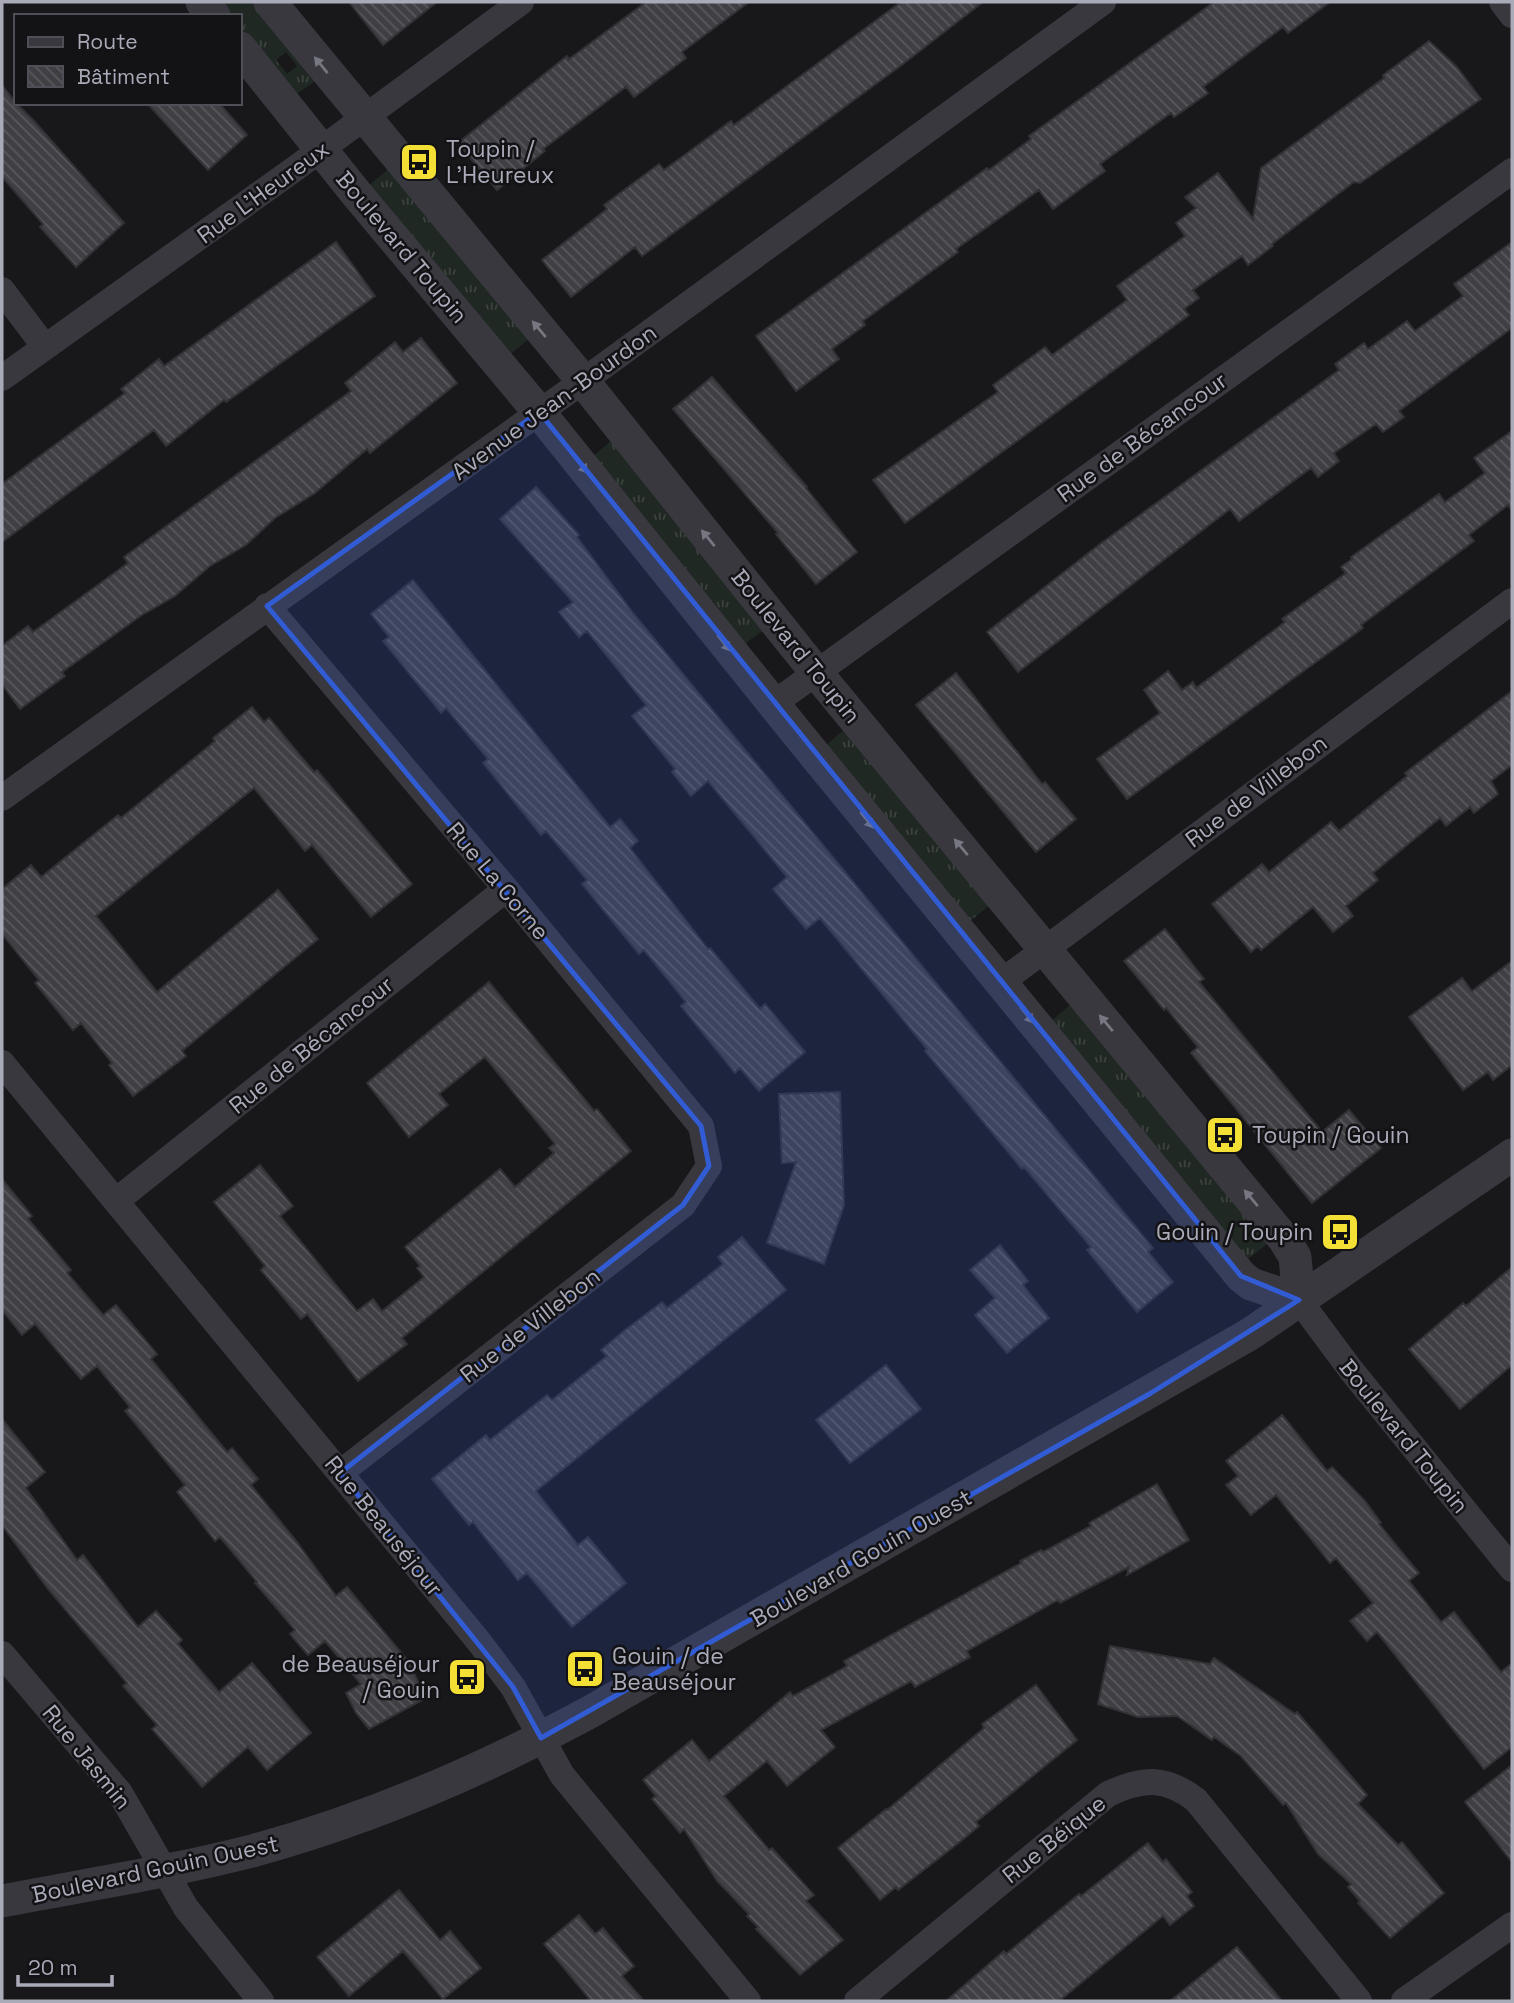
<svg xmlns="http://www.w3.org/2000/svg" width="1514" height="2003" font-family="'Space Grotesk',sans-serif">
<defs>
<pattern id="grass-tufts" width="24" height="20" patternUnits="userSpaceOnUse" patternTransform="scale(1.75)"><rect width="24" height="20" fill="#1f2822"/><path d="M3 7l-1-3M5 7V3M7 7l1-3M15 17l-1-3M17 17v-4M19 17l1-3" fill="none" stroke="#3d4440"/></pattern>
<pattern id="building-back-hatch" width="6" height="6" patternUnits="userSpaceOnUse" patternTransform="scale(1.75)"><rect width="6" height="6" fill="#3f3f44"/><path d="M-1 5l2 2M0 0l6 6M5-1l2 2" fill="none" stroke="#58585d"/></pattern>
</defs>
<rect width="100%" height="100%" fill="#18171a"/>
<!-- grass -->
<path fill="url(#grass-tufts)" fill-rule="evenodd" d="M217,2H255L318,79L294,96L240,30V16H228ZM286,52L297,66L287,74L276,60Z
M390,168L530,338L507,357L368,186Z
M612,440L765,629L742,646L591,458Z
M846,728L991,904L968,923L824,747Z
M1071,1004L1267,1244L1244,1262L1050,1022Z"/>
<!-- building -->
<path fill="url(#building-back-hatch)" stroke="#323136" stroke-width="2" d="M349,2H437L383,45Z
M646,2H749L682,52L686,58L634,97L626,87L543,149L545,151L497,190L458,143L567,56L569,59Z
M901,2H983L903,64L642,256L635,247L571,297L542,260L607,209L604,205L659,164L664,170L731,121L734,125Z
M1214,2H1330L1288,33L1283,27L1203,87L1208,93L1174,117L1171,113L1100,164L1105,171L1053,209L1039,190L956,249L958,252L863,321L865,325L832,349L839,359L796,391L756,336L987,168L989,170L1031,139L1029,136Z
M1429,41L1456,66L1481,99L1360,183L1354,182L1272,244L1273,246L1248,265L1242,256L1193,290L1199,298L1184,309L1189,315L905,523L873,480L998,392L993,385L1045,347L1052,355L1127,300L1117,286L1185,236L1176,223L1196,208L1185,197L1218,173L1253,219L1261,168L1384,78L1383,75Z
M2,85L16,103L34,121L124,223L76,267L40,227L43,224L2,177Z
M147,103H219L247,135L208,170Z
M336,242L375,296L226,402L224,400L166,446L154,430L2,542V484L125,393L121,389L159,359L164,366Z
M1512,242V328L1399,411L1404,417L1383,432L1376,424L1334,453L1339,461L1318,477L1311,468L1239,521L1230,509L1018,672L987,632L1100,544L1339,370L1335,364L1364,343L1368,349L1407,321L1415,331L1463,296L1454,284Z
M421,338L457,383L370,453L367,449L315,493L275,518L246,545L210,566L175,596L142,615L62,672L65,676L20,709L2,684V646L28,626L33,632L128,563L124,557L351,391L345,383L395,342L403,352Z
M712,377L807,487L806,488L857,552L816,584L776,534L778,533L673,409Z
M1512,431V511L1508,505L1469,535L1474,541L1361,625L1363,628L1127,799L1097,759L1160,713L1144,690L1168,671L1182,690L1193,682L1196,688L1285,622L1282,619L1346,573L1341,567L1352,559L1351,557L1439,494L1445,502L1485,473L1474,458Z
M536,487L579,535L577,537L633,613L1153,1248L1148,1252L1173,1282L1137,1312L1087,1250L1091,1247L1024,1167L1022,1169L925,1051L927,1049L820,918L806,929L773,889L787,877L708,781L691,796L672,772L675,769L632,716L646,705L587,631L579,637L559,612L573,602L500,519Z
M413,580L610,827L620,819L638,841L630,848L708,949L710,948L760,1009L765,1004L805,1052L759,1091L740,1068L735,1073L681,1006L686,1002L644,950L639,954L582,884L587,880L546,831L541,835L483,763L488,759L446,708L441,713L383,641L389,637L371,614Z
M956,673L1042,784L1045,782L1076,819L1036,852L916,705Z
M1512,691V765L1491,781L1498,794L1474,813L1470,807L1446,826L1440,818L1373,873L1378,880L1346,906L1353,916L1333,932L1313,907L1261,950L1258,946L1251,952L1212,904L1262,864L1269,872L1331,822L1339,831L1407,776L1405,773Z
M252,707L264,722L269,718L314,772L317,770L412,884L371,917L312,845L305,851L254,788L96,916L157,992L278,890L318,939L182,1051L186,1056L133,1096L109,1065L112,1063L81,1023L73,1030L35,983L39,980L2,934V889L31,865L41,877L118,815L121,818L215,741L213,738Z
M1165,929L1204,979L1199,982L1322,1132L1349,1110L1381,1148L1312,1203L1191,1053L1198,1047L1166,1008L1164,1010L1124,961Z
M1512,961V1065L1493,1080L1488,1072L1463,1090L1409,1017L1462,978L1472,991Z
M489,982L594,1111L597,1109L631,1151L402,1338L407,1344L358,1381L307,1314L301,1319L261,1270L265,1266L214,1202L260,1165L293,1206L280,1216L357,1311L373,1299L382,1311L424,1277L417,1268L420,1266L405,1247L500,1169L515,1187L554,1153L549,1148L555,1144L485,1057L439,1094L448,1105L409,1137L367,1083Z
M840,1092L844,1205L824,1264L767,1243L796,1162L782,1163L779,1094Z
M2,1179L32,1216L28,1219L71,1270L67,1273L103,1315L116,1305L157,1354L151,1359L227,1452L232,1448L258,1479L251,1485L297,1542L336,1596L347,1587L408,1661L426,1698L369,1729L356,1713L346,1693L361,1684L325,1641L308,1655L290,1634L295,1630L255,1583L257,1582L220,1537L215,1541L177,1492L185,1485L125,1411L130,1407L97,1366L81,1379L35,1324L22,1335L2,1310Z
M742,1237L786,1290L536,1491L578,1545L588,1537L626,1583L572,1627L527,1573L518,1580L473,1522L469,1525L432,1479L486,1435L490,1440L547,1395L552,1400L607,1356L601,1350L625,1330L662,1302L667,1308L723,1264L718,1257Z
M1000,1245L1028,1281L1023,1285L1049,1318L1007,1353L975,1315L995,1298L970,1270Z
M1512,1267V1365L1460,1409L1409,1349L1463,1303L1466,1306Z
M886,1365L921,1409L850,1463L816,1420Z
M1282,1415L1327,1471L1332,1467L1365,1501L1381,1523L1379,1524L1419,1573L1409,1581L1441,1622L1454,1612L1501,1672L1512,1663V1747L1484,1769L1377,1632L1367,1641L1350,1621L1373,1603L1336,1558L1330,1563L1276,1495L1251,1515L1226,1485L1238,1476L1226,1461Z
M2,1419L45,1472L26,1488L77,1560L83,1555L138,1627L156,1611L182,1640L178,1644L219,1692L252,1663L311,1733L267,1770L248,1747L202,1787L152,1729L157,1725L123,1686L127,1683L48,1589L2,1525Z
M1157,1484L1189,1540L1127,1575L1129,1567L1060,1603L1058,1600L967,1651L970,1657L915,1687L911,1681L821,1730L835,1747L787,1786L767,1761L724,1796L769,1850L772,1848L814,1895L806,1901L843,1940L800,1975L756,1929L758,1927L747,1916L749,1914L717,1881L684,1829L680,1833L652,1799L656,1796L643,1780L692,1740L709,1761L790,1692L793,1696L847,1666L844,1661L1021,1563L1020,1561L1041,1550L1043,1552L1091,1526L1089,1523Z
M1110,1646L1210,1664L1214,1658L1295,1714L1297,1712L1367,1795L1358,1804L1398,1845L1402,1842L1444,1893L1390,1938L1358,1903L1360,1901L1348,1887L1351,1884L1318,1854L1286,1803L1283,1805L1241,1756L1214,1737L1212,1740L1177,1716L1138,1717L1098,1704Z
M1036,1685L1077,1740L976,1822L979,1826L961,1841L898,1890L896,1887L880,1900L838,1848L886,1809L887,1810L984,1728L982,1724Z
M1512,1765V1862L1465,1802Z
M1148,1843L1163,1862L1166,1859L1192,1892L1187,1896L1194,1906L1170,1925L1163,1916L1059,2001H946L1004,1951L1006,1954L1079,1894L1081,1896Z
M399,1890L440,1940L450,1931L481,1968L443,1999L403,1951L349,1996L317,1957Z
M579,1915L595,1934L603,1928L634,1966L622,1976L644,2001H591L544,1944Z
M1237,1947L1282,2001H1170Z"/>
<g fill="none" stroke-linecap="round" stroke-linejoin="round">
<!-- minor -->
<path stroke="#39383f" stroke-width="26" d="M1502,2L1512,15
M2,290L45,347
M2,378L300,165L521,2
M267,606L506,889L701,1126L709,1166L683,1205L340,1473
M773,704L1512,171
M2,798L583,381L1103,2
M1000,983L1512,601
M2,1063L480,1643L513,1687L562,1775L748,2001
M116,1201L506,889
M1299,1300L1351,1370L1512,1569
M2,1654L120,1793L186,1908L261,2001
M857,2001L1108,1794C1142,1778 1165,1776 1196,1800L1359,2001
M1404,2001L1512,1925"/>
<!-- tertiary -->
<path stroke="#39383f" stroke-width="33" d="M202,2L214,16
M270,2L583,381L815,671L1284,1239L1295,1257L1299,1300
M240,48L355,192L539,412L796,732L1241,1276L1251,1284L1299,1300
M2,1901C85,1885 170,1872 252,1851C370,1819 483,1770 590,1712L1250,1334L1512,1155"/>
</g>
<!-- one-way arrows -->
<defs><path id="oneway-solid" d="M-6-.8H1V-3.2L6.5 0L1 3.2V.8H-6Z" transform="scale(1.75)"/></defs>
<g fill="#777782">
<use href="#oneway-solid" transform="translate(321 65) rotate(-129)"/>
<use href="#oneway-solid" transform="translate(539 329) rotate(-130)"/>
<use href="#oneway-solid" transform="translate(581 465) rotate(51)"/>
<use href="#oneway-solid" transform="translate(708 538) rotate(-129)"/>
<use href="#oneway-solid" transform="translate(724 643) rotate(51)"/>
<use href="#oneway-solid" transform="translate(867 820) rotate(51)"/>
<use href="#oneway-solid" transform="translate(961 847) rotate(-130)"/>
<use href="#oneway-solid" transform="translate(1027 1015) rotate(51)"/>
<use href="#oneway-solid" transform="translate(1106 1023) rotate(-130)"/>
<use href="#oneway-solid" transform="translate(1251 1198) rotate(-130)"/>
</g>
<!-- marked area -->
<path fill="#325cd3" fill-opacity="0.2" stroke="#325cd3" stroke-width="5" stroke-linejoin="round" d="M539,412L1241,1276L1299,1300L1151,1393L541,1738L513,1687L340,1473L683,1205L709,1166L701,1126L267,606Z"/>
<!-- icons -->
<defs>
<symbol id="bus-square" viewBox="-11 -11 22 22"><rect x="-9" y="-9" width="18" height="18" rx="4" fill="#f4e035" stroke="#131215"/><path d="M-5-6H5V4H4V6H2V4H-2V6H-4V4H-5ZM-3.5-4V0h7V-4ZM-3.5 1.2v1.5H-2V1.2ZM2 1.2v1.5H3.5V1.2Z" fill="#111"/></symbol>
</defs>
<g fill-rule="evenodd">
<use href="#bus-square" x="397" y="140" width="44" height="44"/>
<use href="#bus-square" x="1203" y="1113" width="44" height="44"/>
<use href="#bus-square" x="1318" y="1210" width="44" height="44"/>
<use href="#bus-square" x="563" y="1647" width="44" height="44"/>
<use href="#bus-square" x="445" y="1655" width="44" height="44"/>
</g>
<g text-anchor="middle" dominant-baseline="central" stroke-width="5" stroke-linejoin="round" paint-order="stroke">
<!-- poi labels -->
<g font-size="23" fill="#aaabb9" stroke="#131215" text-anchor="start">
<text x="446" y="149">Toupin /<tspan x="446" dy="26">L'Heureux</tspan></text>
<text x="1252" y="1135">Toupin / Gouin</text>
<text x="1313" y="1232" text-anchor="end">Gouin / Toupin</text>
<text x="612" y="1656">Gouin / de<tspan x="612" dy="26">Beauséjour</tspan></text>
<text x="440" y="1664" text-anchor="end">de Beauséjour<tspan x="440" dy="26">/ Gouin</tspan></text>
</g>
<!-- street labels -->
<g font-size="23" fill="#aaabb9" stroke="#131215">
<text transform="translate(263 192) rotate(-36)">Rue L'Heureux</text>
<text transform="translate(402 247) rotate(50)">Boulevard Toupin</text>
<text transform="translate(554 402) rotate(-36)">Avenue Jean-Bourdon</text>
<text transform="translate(1142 437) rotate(-36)">Rue de Bécancour</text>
<text transform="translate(796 646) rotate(51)">Boulevard Toupin</text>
<text transform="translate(1256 791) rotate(-37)">Rue de Villebon</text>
<text transform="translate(498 881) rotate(50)">Rue La Corne</text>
<text transform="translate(311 1045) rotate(-39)">Rue de Bécancour</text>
<text transform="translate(530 1325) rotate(-38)">Rue de Villebon</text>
<text transform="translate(1404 1436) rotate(51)">Boulevard Toupin</text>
<text transform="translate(384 1526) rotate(51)">Rue Beauséjour</text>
<text transform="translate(861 1558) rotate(-30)">Boulevard Gouin Ouest</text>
<text transform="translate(87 1757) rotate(51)">Rue Jasmin</text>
<text transform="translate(1054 1839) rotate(-39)">Rue Béique</text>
<text transform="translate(155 1869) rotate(-12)">Boulevard Gouin Ouest</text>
</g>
</g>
<!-- border -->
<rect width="1514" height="2003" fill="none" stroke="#aaabb9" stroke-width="7"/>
<!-- legend -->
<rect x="14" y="14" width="228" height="91" fill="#131215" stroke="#4f4f57" stroke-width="2"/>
<rect x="28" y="37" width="35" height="10" fill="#39383f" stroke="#4f4f57" stroke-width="2"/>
<text x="77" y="49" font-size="21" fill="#aaabb9">Route</text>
<rect x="28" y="66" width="35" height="21" fill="url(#building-back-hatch)" stroke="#4f4f57" stroke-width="2"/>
<text x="77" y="84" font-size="21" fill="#aaabb9">Bâtiment</text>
<!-- scale -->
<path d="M18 1975v10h94v-10" fill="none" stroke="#aaabb9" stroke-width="3.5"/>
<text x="28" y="1975" font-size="21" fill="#aaabb9" stroke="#131215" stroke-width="5" paint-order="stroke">20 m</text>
</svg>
